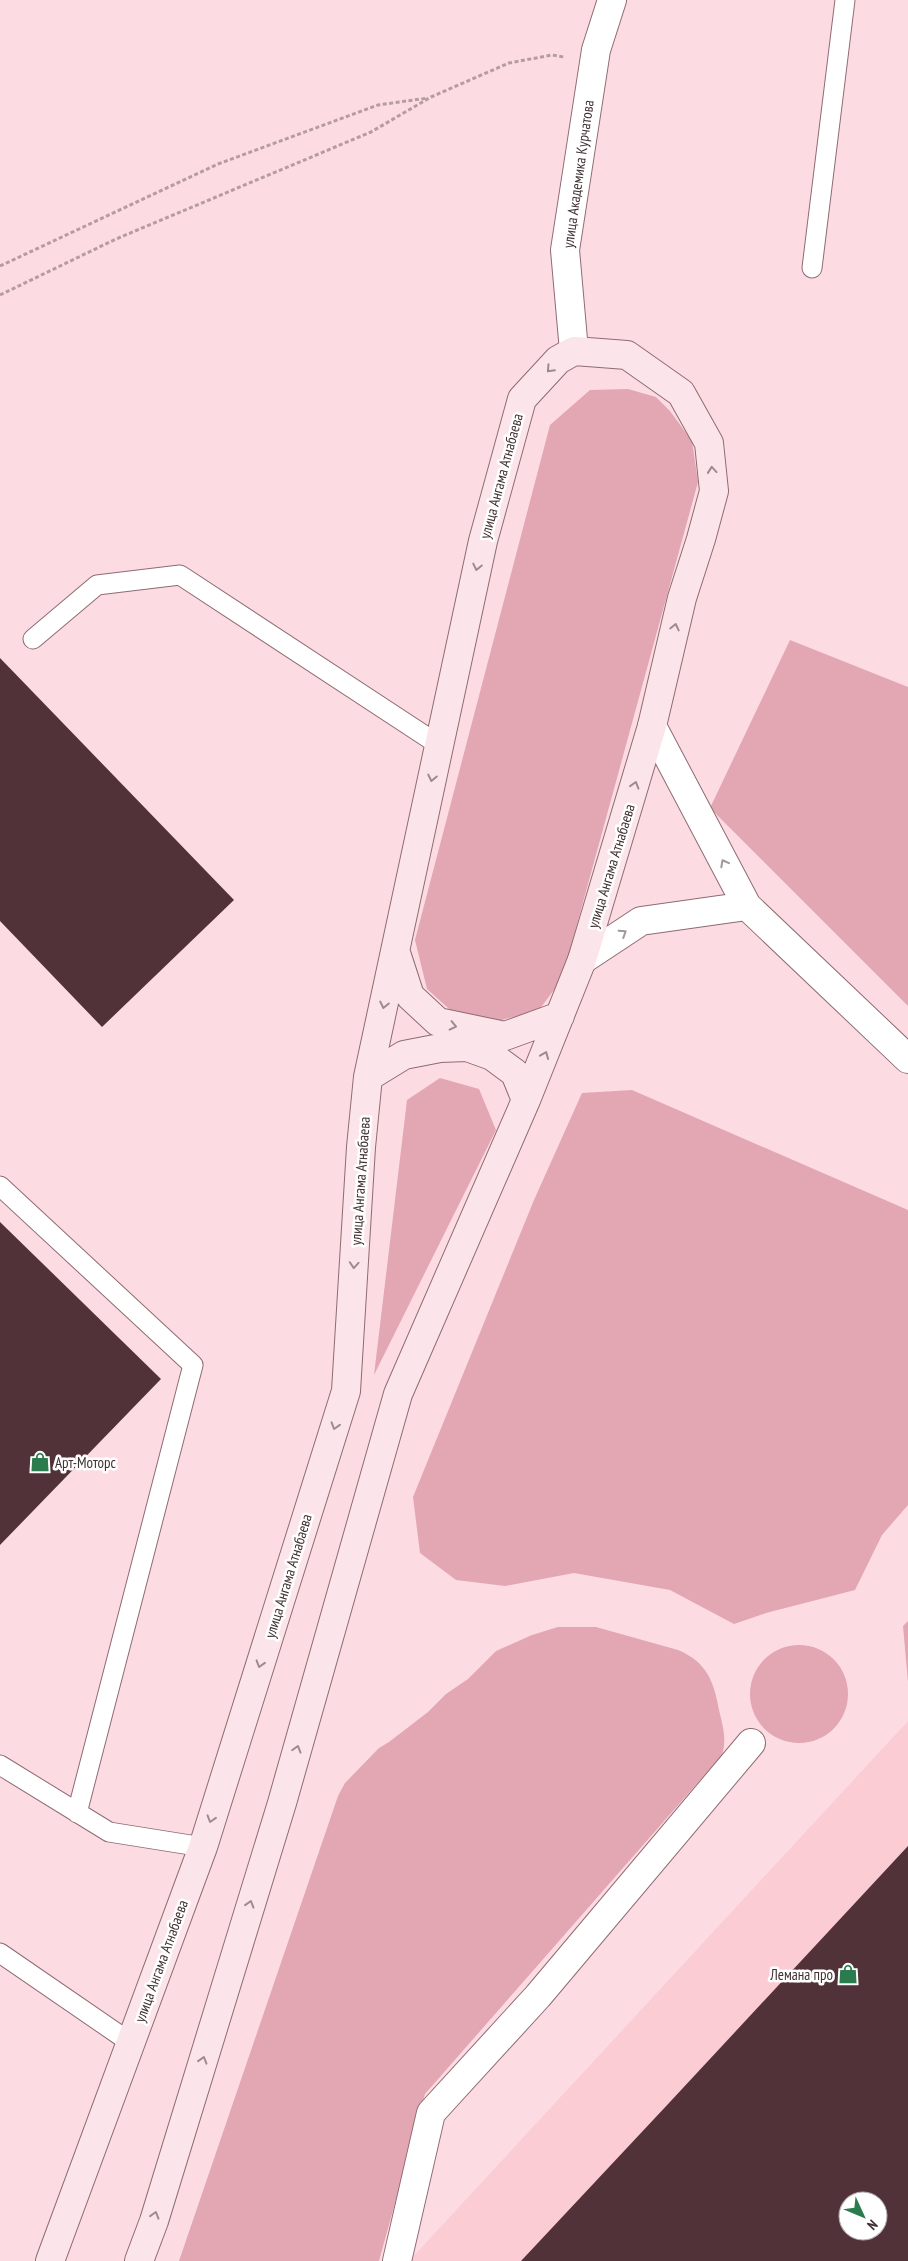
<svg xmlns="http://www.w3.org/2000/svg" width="908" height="2261" font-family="'PT Sans Narrow',sans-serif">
<rect width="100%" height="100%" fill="#fcdce2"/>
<!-- built -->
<path fill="#fcccd5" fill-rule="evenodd" d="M908,1721V2261H409ZM848,2201H878V2231H848Z"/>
<!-- green -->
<path fill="#e3a6b3" d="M628,389L656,397L670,411L692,441L698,482L562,979L539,1010L494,1022L458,1017L427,989L415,940L550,425L590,390Z
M790,640L908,687V1006L710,808Z
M440,1078L479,1089L496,1130L374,1375L407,1100Z
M632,1090L908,1210V1505L882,1535L855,1590L766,1613L734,1624L670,1590L574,1573L505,1586L456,1580L420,1553L413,1497L534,1200L582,1093Z
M908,1621V1682L903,1626Z
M558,1627H596L678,1650C707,1662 714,1682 719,1710C723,1727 727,1739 722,1755L425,2094L379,2261H179L338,1796L345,1783L379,1748L389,1742L428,1712L446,1694L468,1679L496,1651L532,1635Z
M750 1694a49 49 0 1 1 98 0a49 49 0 1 1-98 0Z"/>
<!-- building -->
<path fill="#513239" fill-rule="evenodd" d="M0,658L234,900L102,1027L0,921Z
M0,1222L161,1379L0,1545Z
M908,1846V2261H521L669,2103ZM848,2201H878V2231H848Z"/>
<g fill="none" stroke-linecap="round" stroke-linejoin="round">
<defs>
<path id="lane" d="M812,268L845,0
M33,639L97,585L180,575L439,745
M0,1186L193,1365L77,1813
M0,1765L109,1832L203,1847
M0,1953L131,2043"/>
<path id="street" d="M574,351L565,250L596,50L612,0
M652,726L747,906L908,1059
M582,960L641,921L747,906
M397,2261L431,2113L538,1996L751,1743"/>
<path id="secondary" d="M396,953L410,996L438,1022L505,1036L560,1016
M368,1077L404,1055L440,1048L467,1047L492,1056L515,1073L526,1100
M50,2261L203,1847L346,1391L361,1147L368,1077L483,541L522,399L558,360L574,351L627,355L681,393L709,443L714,491L701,539L682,598L652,726L582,960L526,1100L398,1394L282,1803L154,2221L139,2261"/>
</defs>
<!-- lane casing -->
<use href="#lane" stroke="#8e6b72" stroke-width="21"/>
<!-- street casing -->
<use href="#street" stroke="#8e6b72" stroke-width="30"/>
<!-- secondary casing -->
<use href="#secondary" stroke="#8e6b72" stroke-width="30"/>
<!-- path -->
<path stroke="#b59ca1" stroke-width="3" stroke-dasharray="4 2.5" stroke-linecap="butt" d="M0,266L218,164L378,105L428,98
M0,295L116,239L371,132L431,97L509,63L552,55L564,57"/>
<!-- lane -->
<use href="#lane" stroke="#fff" stroke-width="19"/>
<!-- street -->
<use href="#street" stroke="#fff" stroke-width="28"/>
<!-- secondary -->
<use href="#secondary" stroke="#fce5ea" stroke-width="28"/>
</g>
<!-- one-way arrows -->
<defs><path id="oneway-chevron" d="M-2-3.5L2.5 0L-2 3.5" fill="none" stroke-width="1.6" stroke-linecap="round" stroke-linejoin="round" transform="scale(1.25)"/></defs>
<g stroke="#9e8b8f">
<use href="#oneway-chevron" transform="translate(550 369) rotate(133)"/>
<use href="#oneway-chevron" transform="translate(712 470) rotate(-95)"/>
<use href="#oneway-chevron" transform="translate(477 567) rotate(102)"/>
<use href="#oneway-chevron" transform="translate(675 627) rotate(-77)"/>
<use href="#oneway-chevron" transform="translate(432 778) rotate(102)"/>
<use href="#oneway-chevron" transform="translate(635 785) rotate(-73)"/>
<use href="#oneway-chevron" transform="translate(384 1005) rotate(102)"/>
<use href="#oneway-chevron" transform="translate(453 1026) rotate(13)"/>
<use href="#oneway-chevron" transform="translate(545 1055) rotate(-68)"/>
<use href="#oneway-chevron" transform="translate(354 1265) rotate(94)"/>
<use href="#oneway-chevron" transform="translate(335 1426) rotate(107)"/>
<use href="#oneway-chevron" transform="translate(260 1664) rotate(107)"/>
<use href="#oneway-chevron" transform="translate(297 1749) rotate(-74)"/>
<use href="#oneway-chevron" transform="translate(211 1819) rotate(107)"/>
<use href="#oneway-chevron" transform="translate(250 1904) rotate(-73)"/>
<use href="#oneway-chevron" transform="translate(203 2060) rotate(-73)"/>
<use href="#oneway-chevron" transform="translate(155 2215) rotate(-73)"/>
</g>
<g stroke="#a0989a">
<use href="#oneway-chevron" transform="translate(724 863) rotate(-118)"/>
<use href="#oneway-chevron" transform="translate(623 933) rotate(-33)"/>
</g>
<!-- icons -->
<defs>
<symbol id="shop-bare" viewBox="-9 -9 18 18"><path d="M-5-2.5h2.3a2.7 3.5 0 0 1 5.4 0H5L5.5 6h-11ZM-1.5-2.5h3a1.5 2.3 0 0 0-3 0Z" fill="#2a7c4e" stroke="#fff" stroke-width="2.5" paint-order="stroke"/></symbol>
</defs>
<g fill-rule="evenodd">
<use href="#shop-bare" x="26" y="1448" width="28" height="28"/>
<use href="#shop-bare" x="834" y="1960" width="28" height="28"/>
</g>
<g text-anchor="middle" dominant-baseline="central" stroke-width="5" stroke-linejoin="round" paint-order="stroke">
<!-- street labels -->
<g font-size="15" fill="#403134" stroke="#fff">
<text transform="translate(578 174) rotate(-82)">улица Академика Курчатова</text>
<text transform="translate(501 476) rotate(-75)">улица Ангама Атнабаева</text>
<text transform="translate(611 866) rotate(-73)">улица Ангама Атнабаева</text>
<text transform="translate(360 1181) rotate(-86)">улица Ангама Атнабаева</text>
<text transform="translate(288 1576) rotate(-73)">улица Ангама Атнабаева</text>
<text transform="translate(161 1961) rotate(-70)">улица Ангама Атнабаева</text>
</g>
<!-- poi labels -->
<g font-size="15" fill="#403134" stroke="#fff" text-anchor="start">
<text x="55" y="1462">Арт-Моторс</text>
<text x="833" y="1974" text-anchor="end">Лемана про</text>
</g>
</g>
<!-- north arrow -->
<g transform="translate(863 2216) rotate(134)"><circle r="24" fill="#ffffff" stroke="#b3adae"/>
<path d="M0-4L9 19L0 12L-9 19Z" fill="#2a7c4e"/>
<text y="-8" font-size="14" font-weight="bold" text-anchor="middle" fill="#403134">N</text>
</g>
</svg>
